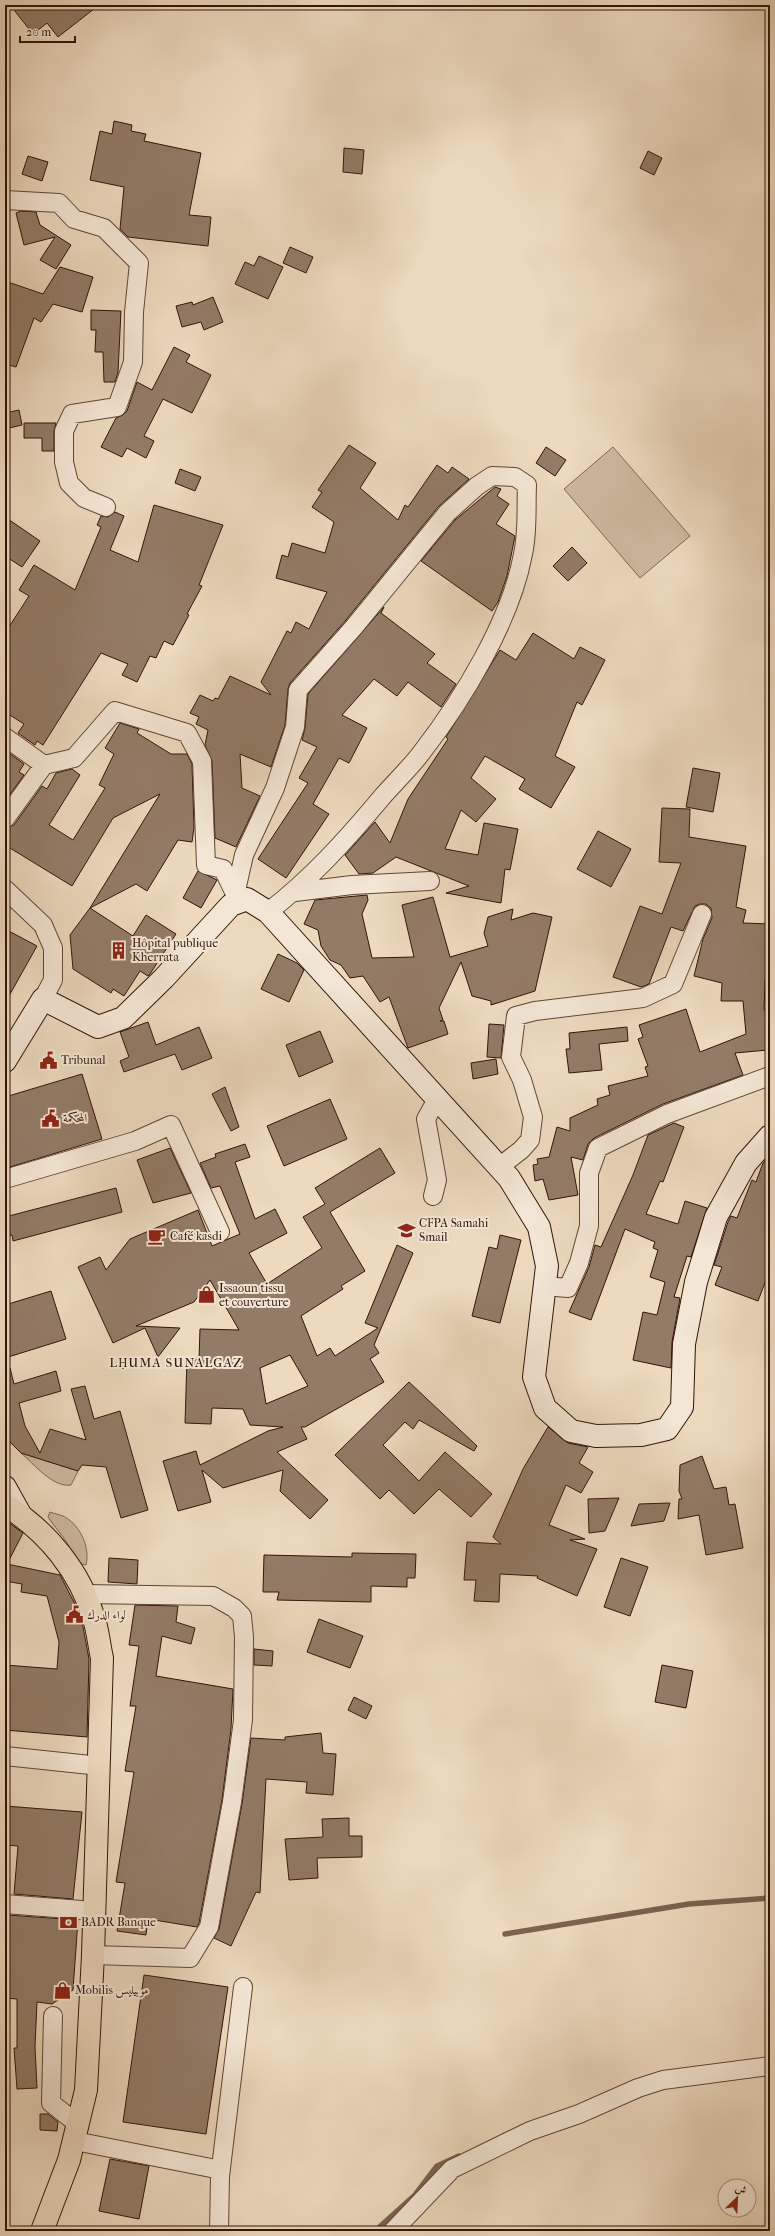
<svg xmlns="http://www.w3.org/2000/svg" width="775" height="2236" font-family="'IM FELL French Canon',Amiri,serif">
<rect width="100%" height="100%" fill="#ecd9be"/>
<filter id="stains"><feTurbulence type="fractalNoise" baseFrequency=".005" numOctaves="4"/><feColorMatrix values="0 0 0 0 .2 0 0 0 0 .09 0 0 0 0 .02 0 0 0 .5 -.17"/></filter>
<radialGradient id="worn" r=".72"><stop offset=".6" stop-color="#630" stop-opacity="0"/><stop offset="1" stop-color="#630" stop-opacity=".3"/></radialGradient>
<!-- green -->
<path fill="#ccb89f" stroke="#7e6654" d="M613,447L690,536L640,578L564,489Z
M21,1453L78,1471L71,1485C53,1488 34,1464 21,1453Z
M50,1512C55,1514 64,1515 68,1519C82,1529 90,1549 86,1565L78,1563C73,1557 71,1550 67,1543C62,1534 54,1527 48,1517Z"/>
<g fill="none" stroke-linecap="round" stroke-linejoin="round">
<!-- stream -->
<path stroke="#7b6250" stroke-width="5.5" d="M505,1934L689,1904L770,1898
M375,2231L415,2195L437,2166L459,2156"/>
</g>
<!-- building -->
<path fill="#927b67" stroke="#311509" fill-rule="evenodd" d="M10,5H99L58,37L47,23L33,34Z
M114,121L132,125L131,131L146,134L144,141L201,153L189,215L211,217L208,246L128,237L120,229L124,187L90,180L100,131L112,134Z
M344,148L364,150L362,174L343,172Z
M648,151L662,158L654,175L640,168Z
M28,156L48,162L42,181L22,174Z
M21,211L36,212L40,225L71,245L56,269L40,260L55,237L24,245L16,213Z
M290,247L313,257L306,273L283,263Z
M259,256L283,267L268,299L235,284L245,262L254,266Z
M60,267L93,277L82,312L53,304L41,322L34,318L16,367L5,364V281L43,294Z
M213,297L223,322L204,330L201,322L182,327L176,306L192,302L193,305Z
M91,310L121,311L118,372L115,382H104L103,352H95L96,330H91Z
M174,347L190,355L186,362L211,375L192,413L163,399L144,436L154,441L146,458L127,448L122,457L101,447L116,418L123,415L127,411L137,382L152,390Z
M19,410L22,425L5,429V413Z
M24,423H56L54,431V451H42V438H24Z
M349,445L376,463L360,488L398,520L405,505L408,507L437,465L448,473L452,467L469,479L439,506L346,620L290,683L288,689L285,725L271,767L240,754L242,788L260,796L236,847L215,838L212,761L205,745L208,730L196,724L199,717L190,713L200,695L213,701L215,698L218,699L230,676L271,695L261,682L287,631L291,633L296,622L309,629L327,592L276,578L282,555L288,557L292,543L325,553L334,522L312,507L322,492L318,490Z
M546,447L566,460L555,476L536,463Z
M180,469L201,477L195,491L175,483Z
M495,487L501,489L497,496L509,504L496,524L515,536L507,576L498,602L492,611L421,561L455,520Z
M154,505L223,525L199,585L202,586L187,614L189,615L173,645L164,641L156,658L150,656L137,682L122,675L128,664L101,653L43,745L37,741L35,745L18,733L24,724L5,712V633L29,596L19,590L34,565L75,590L101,527L97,525L101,516L108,517L115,512L124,516L110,550L138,562Z
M5,517L40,541L22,567L5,556Z
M572,547L587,563L568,581L553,566Z
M384,607L381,613L435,654L427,663L456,684L441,707L408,682L397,696L374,679L342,715L367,728L349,763L339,758L313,804L329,814L286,878L258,859L308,783L299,778L317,747L302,740L305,728L308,694Z
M533,633L574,659L580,647L605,660L582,705L577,702L555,756L575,767L551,808L519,789L525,779L485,756L471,778L496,799L476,822L461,810L445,849L478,855L484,823L518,829L510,870L505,869L501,903L446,893L469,886L396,857L373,873L359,874L345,855L375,822L390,843L408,799L448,739L446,737L500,650L516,660Z
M120,723L139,729L137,733L171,754H187L192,764L194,828L192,842L178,840L147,891L136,884L90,908L160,794L113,818L72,886L5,845V829L14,825L42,786L47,789L56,773L72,769L80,775L49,825L73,840L105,788L99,785L114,754L105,748Z
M6,751L24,764L19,772L24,775L5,801Z
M693,768L720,773L713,812L686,807Z
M662,808L690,809L689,837L746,846L736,907L746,910L743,923L770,924V980H765L764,1010L770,1009V1029H766L768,1050L735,1053L743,1075L663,1104L594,1138L588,1144L583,1160L571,1157L578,1195L549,1200L543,1179L535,1181L533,1165L538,1164L537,1159L549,1157L557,1127L570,1131V1118L598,1105L597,1099L610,1095L608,1086L648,1076L645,1067L648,1066L638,1039L643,1037L639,1025L686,1009L700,1052L746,1034L743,1001H721L722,983L694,976L703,939L712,918L711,908L706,904H700L695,906L683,931L671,927L649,984L641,987L613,977L640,906L662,914L681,863L659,862Z
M598,831L631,849L611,887L577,869Z
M198,871L217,880L201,908L183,898Z
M367,895L368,900L362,914L372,958L414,957L402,905L433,897L450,957L488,946L484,933L488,917L513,909L511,920L533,913L552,917L535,991L491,1005V1001L472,996L461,962L439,1008L443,1020L440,1021H444L448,1034L408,1048L389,997L380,1002L363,976L350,978L341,965L330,960L321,946L318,930L304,924L315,900Z
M90,908L133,936L146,915L176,934L150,974L148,976L140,971L124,996L113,989L111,993L73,969L70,935Z
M5,929L37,946L5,1003Z
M278,954L297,963L304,970L289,1002L261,989Z
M148,1022L156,1045L199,1027L212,1058L182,1070L175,1054L124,1072L120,1061L129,1057L120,1032Z
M489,1024L504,1025L501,1058L487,1057Z
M627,1027L628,1041L599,1044L602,1070L569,1073L566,1049H570L569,1033Z
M320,1031L333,1062L299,1077L286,1045Z
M496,1059L498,1074L473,1079L471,1063Z
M82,1074L102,1139L10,1167L5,1150V1097Z
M225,1087L239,1127L231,1131L212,1094Z
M330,1099L347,1139L284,1166L267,1126Z
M674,1123L684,1127L663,1182L660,1181L646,1214L678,1224L685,1201L707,1208L691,1257L687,1256L674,1297L680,1298L672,1342L671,1368L633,1360L643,1312L657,1315L665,1282L650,1277L658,1250L653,1248L655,1242L625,1229L591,1320L569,1312L589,1267L595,1245L601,1247L633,1175L648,1135Z
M245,1144L250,1157L235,1162L255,1219L275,1209L287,1233L249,1253L267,1284L322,1248L303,1217L325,1204L315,1188L380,1148L395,1173L330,1212L365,1271L341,1286L343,1289L301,1316L317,1356L330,1348L335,1356L378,1328L365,1323L397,1245L413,1253L374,1345L379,1353L370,1359L384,1382L305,1427H301L307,1439L277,1452L328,1500L310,1519L280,1491L283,1470L223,1488L202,1470L211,1502L178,1511L163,1461L196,1451L200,1465L268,1431L283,1427L250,1425L243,1409L212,1408L211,1424L185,1423L187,1359H199L200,1329L239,1330L210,1280L194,1302L136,1326L180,1328L158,1357L145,1328L113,1343L78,1267L100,1257L106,1270L130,1239L198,1210L212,1246L240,1234L220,1186L211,1188L200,1163L216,1157L215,1154ZM290,1355L308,1386L266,1404L260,1368Z
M170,1148L191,1193L153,1203L137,1160Z
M770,1155V1282L766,1280L758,1301L715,1285L722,1267L714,1265L728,1222L731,1216L737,1218L752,1180L756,1182L763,1163Z
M116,1188L122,1212L13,1241L12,1235L5,1237V1217Z
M500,1235L521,1240L500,1323L472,1316L489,1247L497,1249Z
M51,1291L66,1339L5,1358V1305Z
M10,1368L14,1384L56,1371L61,1391L19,1403L25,1426L40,1453L50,1429L86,1440L71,1389L85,1386L94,1419L120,1411L148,1510L121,1518L106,1467L82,1465L78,1471L21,1453L10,1442L5,1431V1369Z
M409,1382L477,1446L474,1451L419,1420L413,1429L405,1422L383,1445L419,1481L445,1452L492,1494L471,1517L439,1489L414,1514L389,1490L380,1499L335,1455Z
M548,1427L568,1443L588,1447L579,1463L593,1472L581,1493L566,1485L549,1525L585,1539L570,1540L597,1549L577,1596L537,1578L538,1576L500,1574L499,1602L474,1601L476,1580H464L467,1542L501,1544L493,1537L523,1469Z
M702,1456L714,1489L726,1487L729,1505L735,1504L743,1548L706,1555L699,1515L678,1519L679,1499H682L679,1491L680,1465Z
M619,1498L605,1531L589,1533L588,1499Z
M670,1503L664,1521L631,1526L639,1504Z
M5,1520L23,1533L7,1564L60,1575L76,1606L83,1627L89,1659L87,1737L5,1730V1665L57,1669L59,1642L47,1596L21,1592L22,1584L5,1581Z
M352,1553L416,1554L415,1578H407V1587L371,1586V1602L277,1600L279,1592H263L264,1555L352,1557Z
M109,1558L138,1560L137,1584L108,1582Z
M621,1558L648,1567L630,1616L604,1607Z
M135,1605L178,1606L176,1622L195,1628L191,1644L162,1636L156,1676L233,1689L231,1729L222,1800L199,1923L197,1927L148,1919L146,1935L117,1931L125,1883L116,1882L134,1772L125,1771L136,1706H130L139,1646L129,1645Z
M319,1619L363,1636L350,1668L307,1652Z
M254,1649L273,1651L272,1666L254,1665Z
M662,1665L693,1671L686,1708L655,1702Z
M354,1697L372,1706L366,1719L348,1710Z
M321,1733L323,1753L336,1754L333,1795L306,1793L307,1782L266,1779L260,1893L256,1892L231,1946L214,1938L219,1929L242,1804L251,1738L285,1740V1737Z
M5,1806L82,1812L73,1899L14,1894L18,1846L5,1845Z
M349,1818V1836H362V1857L317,1858L318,1878L289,1880L285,1839L323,1837L322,1819Z
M7,1915L78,1920L73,1990L52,2004L37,2002L35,2047L37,2088L17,2089L14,2048H17V1999L5,1998Z
M144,1975L228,1987L206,2134L123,2122Z
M40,2114H48L58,2122L57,2131L40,2130Z
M110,2159L149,2166L139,2219L99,2211Z"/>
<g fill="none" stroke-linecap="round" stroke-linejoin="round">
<defs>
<path id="street" d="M5,200L59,203L74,219L104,228L139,263L134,312L133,362L117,407L72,414L64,431V462L69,483L84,498L106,507
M5,737L44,765L74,758L115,711L187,733L202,761L206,865L223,869L237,898
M5,819L44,765
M5,889L43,925L53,948V980L43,999
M295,892L352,885L430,881
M239,902L237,886L244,855L275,788L295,727L298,690L354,627L447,513L477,486L492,476L515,477L527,485C526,507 528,532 523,554C511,620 463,699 422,752C410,768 395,782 382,797C347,839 311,879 268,912
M499,1167L521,1150L530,1140L533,1117L522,1080L511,1057L516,1016L535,1011L643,998L673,984L702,914
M5,1179L135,1141L171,1125L220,1232
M433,1196L437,1180L426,1119L437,1099
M544,1286L568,1288L579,1263L589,1226V1173L598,1148L667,1114L770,1076
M85,1594L213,1596L234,1608L242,1616L244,1637L243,1720L232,1802L209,1927L190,1958L93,1955
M5,1756L100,1766
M5,1904L94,1911
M53,2016L51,2103L79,2125
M75,2141L221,2170
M219,2231L220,2176L243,1987
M393,2231L452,2169L530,2131L579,2114L638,2088L663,2080L770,2066"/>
<path id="secondary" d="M5,1061L43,999L98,1027L123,1018L164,978L231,905L247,899L268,912L509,1178L539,1227L547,1266L534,1377L545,1408L571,1431L596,1436L641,1435L667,1429L682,1407L684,1344L696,1282L716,1217L746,1163L770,1136
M5,1487L20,1514"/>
<path id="primary" d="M5,1505C47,1531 80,1571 94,1619C98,1631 99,1645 102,1658L93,1955L86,2090L69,2160L42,2231"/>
</defs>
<!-- street casing -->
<use href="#street" stroke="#604636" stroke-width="20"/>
<!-- secondary casing -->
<use href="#secondary" stroke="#311509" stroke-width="24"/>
<!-- primary casing -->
<use href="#primary" stroke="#311509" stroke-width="24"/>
<!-- street -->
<use href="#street" stroke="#f3e6d5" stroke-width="18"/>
<!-- secondary -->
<use href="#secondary" stroke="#f3e6d5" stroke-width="22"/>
<!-- primary -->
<use href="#primary" stroke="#ecd9be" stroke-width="22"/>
</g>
<!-- icons -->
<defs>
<symbol id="building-bare" viewBox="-9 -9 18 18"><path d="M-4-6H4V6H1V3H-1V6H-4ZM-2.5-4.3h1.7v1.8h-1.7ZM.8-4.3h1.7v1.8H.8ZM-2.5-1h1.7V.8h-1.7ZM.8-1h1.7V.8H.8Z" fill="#8f2418" stroke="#f3e6d5" stroke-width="2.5" paint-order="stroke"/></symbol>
<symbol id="civic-bare" viewBox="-9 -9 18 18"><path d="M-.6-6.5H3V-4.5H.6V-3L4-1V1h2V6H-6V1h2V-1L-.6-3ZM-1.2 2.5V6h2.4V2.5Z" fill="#8f2418" stroke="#f3e6d5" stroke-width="2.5" paint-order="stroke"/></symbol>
<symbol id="university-bare" viewBox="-9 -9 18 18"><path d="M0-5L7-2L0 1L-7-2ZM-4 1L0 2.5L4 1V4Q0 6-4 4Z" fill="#8f2418" stroke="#f3e6d5" stroke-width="2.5" paint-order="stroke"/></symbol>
<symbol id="cafe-bare" viewBox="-9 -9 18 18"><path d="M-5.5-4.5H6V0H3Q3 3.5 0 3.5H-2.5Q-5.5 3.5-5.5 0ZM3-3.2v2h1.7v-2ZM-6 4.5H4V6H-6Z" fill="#8f2418" stroke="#f3e6d5" stroke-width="2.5" paint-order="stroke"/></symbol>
<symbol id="shop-bare" viewBox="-9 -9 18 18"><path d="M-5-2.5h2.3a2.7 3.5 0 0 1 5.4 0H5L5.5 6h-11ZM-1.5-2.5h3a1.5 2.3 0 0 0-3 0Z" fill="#8f2418" stroke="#f3e6d5" stroke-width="2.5" paint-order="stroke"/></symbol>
<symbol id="bank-bare" viewBox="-9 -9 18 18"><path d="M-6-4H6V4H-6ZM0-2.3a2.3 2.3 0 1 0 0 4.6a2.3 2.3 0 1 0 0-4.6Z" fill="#8f2418" stroke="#f3e6d5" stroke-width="2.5" paint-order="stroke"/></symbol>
</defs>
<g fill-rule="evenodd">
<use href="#building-bare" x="106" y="938" width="25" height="25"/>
<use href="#civic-bare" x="36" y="1048" width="25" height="25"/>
<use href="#civic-bare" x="38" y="1106" width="25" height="25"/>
<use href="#university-bare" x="394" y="1218" width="25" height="25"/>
<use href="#cafe-bare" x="144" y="1224" width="25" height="25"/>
<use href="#shop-bare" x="194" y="1282" width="25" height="25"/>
<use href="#civic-bare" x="62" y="1602" width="25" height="25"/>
<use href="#bank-bare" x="56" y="1910" width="25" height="25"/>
<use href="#shop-bare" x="50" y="1978" width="25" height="25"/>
</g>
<g text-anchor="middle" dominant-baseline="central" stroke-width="4" stroke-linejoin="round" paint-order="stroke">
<!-- poi labels -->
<g font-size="12" fill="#311509" stroke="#f3e6d5" text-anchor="start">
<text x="132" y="943">Hôpital publique<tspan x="132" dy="14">Kherrata</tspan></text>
<text x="61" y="1060">Tribunal</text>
<text x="63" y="1118">المحكمة</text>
<text x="419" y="1223">CFPA Samahi<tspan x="419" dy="14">Smail</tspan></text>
<text x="170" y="1236">Café kasdi</text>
<text x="219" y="1288">Issaoun tissu<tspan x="219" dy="14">et couverture</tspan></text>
<text x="87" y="1615">لواء الدرك</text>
<text x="81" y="1922">BADR Banque</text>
<text x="75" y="1990">Mobilis موبيليس</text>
</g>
<!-- neighbourhood labels -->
<g font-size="13" letter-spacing="1" fill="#311509" stroke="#f3e6d5">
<text x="176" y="1362">LḤUMA SUNALGAZ</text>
</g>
</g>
<!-- margin -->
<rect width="775" height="2236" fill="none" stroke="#ecd9be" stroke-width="20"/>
<rect x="6" y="6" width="763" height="2224" fill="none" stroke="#311509" stroke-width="2"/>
<rect x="10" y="10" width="755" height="2216" fill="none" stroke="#311509"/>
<!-- north arrow -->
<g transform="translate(737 2198) rotate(24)"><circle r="19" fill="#f3e6d5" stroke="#a59283"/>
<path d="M0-3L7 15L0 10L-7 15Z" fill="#8f2418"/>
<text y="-6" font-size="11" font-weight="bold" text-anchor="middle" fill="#311509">ش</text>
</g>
<!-- scale -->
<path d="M20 36v6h55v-6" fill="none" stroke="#311509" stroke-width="2"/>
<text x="26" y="36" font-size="12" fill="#311509" stroke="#f3e6d5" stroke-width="3" paint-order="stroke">20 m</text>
<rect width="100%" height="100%" filter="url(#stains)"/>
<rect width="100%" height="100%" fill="url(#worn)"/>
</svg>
